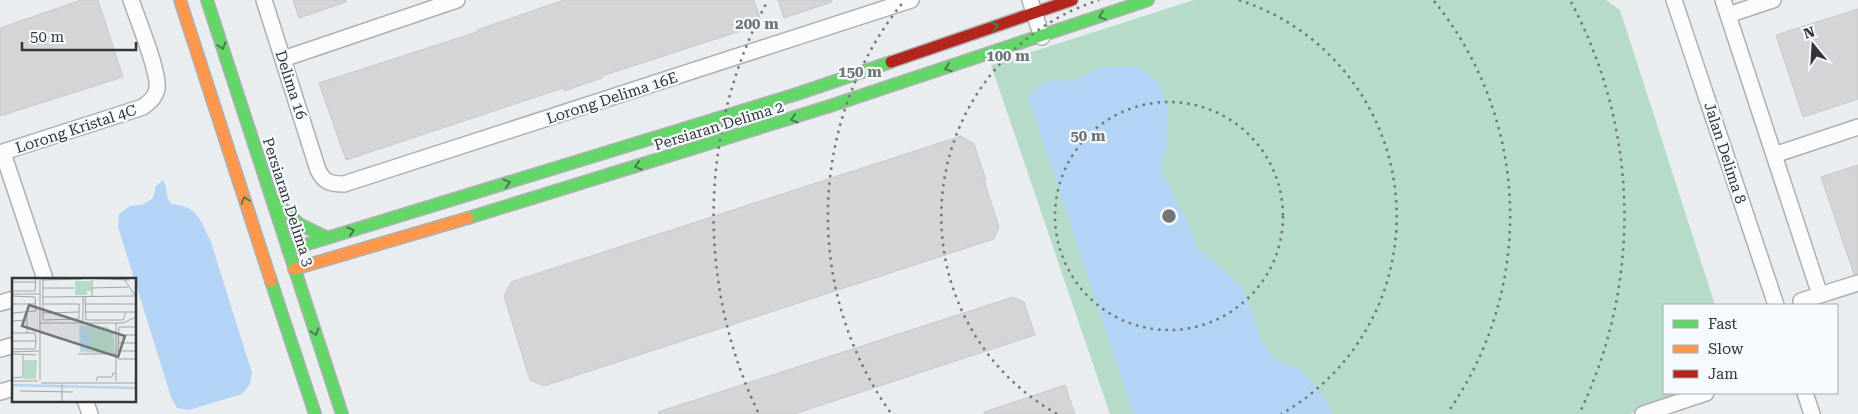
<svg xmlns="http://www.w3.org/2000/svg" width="1858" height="414" font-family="'Roboto Serif',serif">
<rect width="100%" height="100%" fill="#eaedef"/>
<!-- green -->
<path fill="#b6dbc9" d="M1194,0H1606L1620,10L1715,305H1664V393H1694L1630,414H1110L991,65Z"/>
<!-- water -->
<path fill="#b4d4f6" d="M1137,66L1157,80L1168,106L1167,144L1160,167L1187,221L1197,247L1244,289L1261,339L1276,360L1302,370L1328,403L1333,414H1133L1028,96L1041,84L1056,80L1073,81L1101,67Z
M163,180C168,188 165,197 171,204C198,206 200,219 211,242L252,373L250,384L242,394L189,410L177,408L172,400L118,227L119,214L130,206L144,204L153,198L156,186Z"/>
<!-- building -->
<path fill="#d5d4d6" stroke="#c8c8ca" d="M81,0H98L123,77L0,116V28Z
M293,0H346V2L299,18Z
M564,0H754L762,24L602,76V78L564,91L563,88L346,160L319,83L477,32V30Z
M778,0H832V2L784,18Z
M1858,9V99L1803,117L1776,35Z
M961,136L974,144L986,180L984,181L999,227L994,239L544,386L530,380L504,296L511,282Z
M1858,165V274H1854L1821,177Z
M1013,297L1024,302L1035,335L794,414H659L658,412Z
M1065,385L1075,414H984V412Z"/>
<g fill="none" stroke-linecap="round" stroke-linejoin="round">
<defs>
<path id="street" d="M264,0L318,170C324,182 330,184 344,184L911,0
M1030,0L1042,37
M1674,0L1776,305
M1723,0L1820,295
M1728,15L1773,0
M283,59L457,0
M0,153L143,107C150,101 155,98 157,89C160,73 137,18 131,0
M3,153L45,279
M1774,155L1858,127
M1801,301L1858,283
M0,303L14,299
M0,349L14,345
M0,392L14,388
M1805,393L1812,414
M85,400L90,414
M1643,414L1706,393"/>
<path id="fast" d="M207,0L342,414
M275,201L299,224L328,238
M468,218L830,106L1148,0
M288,250L800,93L891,62
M271,281L315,414"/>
<path id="slow" d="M180,0L271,281
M294,269L468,218"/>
<path id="jam" d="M891,62L1072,0"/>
</defs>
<!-- street casing -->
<use href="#street" stroke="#adafb0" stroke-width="18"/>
<!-- fast casing -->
<use href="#fast" stroke="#adafb0" stroke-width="14"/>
<!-- slow casing -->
<use href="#slow" stroke="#adafb0" stroke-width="14"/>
<!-- jam casing -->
<use href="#jam" stroke="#adafb0" stroke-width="14"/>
<!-- street -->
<use href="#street" stroke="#fcfcfd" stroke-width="15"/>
<!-- fast -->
<use href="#fast" stroke="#63d668" stroke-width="11"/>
<!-- slow -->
<use href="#slow" stroke="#ff974d" stroke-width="11"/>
<!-- jam -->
<use href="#jam" stroke="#b3261e" stroke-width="11"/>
</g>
<!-- one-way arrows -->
<defs><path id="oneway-chevron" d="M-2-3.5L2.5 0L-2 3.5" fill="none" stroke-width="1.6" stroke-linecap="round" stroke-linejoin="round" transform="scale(1.25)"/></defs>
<g stroke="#497d4d">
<use href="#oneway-chevron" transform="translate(1102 16) rotate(161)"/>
<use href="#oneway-chevron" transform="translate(995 26) rotate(-19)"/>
<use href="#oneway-chevron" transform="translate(222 46) rotate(72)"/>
<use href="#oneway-chevron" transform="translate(948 68) rotate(162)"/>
<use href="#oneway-chevron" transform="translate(794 119) rotate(163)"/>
<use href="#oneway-chevron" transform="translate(638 166) rotate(163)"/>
<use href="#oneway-chevron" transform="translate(507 183) rotate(-17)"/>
<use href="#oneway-chevron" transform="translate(245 200) rotate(-108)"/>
<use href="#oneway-chevron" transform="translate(351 231) rotate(-17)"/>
<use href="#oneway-chevron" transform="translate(315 332) rotate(72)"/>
</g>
<!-- distance rings -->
<g fill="none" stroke="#737577" stroke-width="2.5" stroke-dasharray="2.5 5">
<circle cx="1169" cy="216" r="114"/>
<path d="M1057 414A227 227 0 0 1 1099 0M1239 0A227 227 0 0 1 1281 414"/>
<path d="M890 412A341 341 0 0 1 904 1M1434 1A341 341 0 0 1 1448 412"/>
<path d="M758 412A455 455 0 0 1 767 2M1571 2A455 455 0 0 1 1580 412"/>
</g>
<g text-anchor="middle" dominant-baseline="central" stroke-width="4.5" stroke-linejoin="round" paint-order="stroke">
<!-- street labels -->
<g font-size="15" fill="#333537" stroke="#f5fafe">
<text transform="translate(291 85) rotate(72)">Delima 16</text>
<text transform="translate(612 98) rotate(-18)">Lorong Delima 16E</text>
<text transform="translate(719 126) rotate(-17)">Persiaran Delima 2</text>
<text transform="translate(76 129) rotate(-18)">Lorong Kristal 4C</text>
<text transform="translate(1725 153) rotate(72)">Jalan Delima 8</text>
<text transform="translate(288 202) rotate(72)">Persiaran Delima 3</text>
</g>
</g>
<!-- overview -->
<g transform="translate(12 278)">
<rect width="124" height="124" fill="#eaedef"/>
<path d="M63,3H79V13H75V17H63ZM67,47L96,49L101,55L103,76L68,74ZM12,82H25L24,101H12Z" fill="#b6dbc9"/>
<path d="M69,49L76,50L78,73L69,72Z" fill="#b4d4f6"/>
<path fill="none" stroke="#b4d4f6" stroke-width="2.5" d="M0,107L124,110"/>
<path fill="none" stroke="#a1a3a5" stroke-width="1" d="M28,0V102M31,0V42L67,41V26H31M71,0L117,2M112,1L124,19M30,2L70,1M80,2V18M0,4H24M31,10H62M80,10L116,9M0,13H23L24,0M0,16H27M0,18L23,19L24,33L0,35M73,18L74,42H111L114,34M31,19L122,18M0,26H24M73,26H124M73,34H124M15,35V55M31,35L67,34M0,43L15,42M28,45H111L124,39M104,45V103M71,46V19M0,55H23L24,63L23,71H0M106,57H124M0,63H24M106,65H124M105,73H124M106,73L107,49H124M0,74L27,73M0,76L24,77M66,76H104M106,81H124M0,100L11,99V76M0,103H26M85,103V99H100L101,95H104M29,105H124M8,113L61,114M50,123V105"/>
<path fill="#737577" fill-opacity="0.15" stroke="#737577" stroke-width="2.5" d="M17,27L113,58L106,79L10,48Z"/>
<rect width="124" height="124" fill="none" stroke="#333537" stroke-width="2.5"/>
</g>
<circle cx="1169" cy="216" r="8" fill="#737577" stroke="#f5fafe" stroke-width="2.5"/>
<g font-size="15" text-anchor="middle" font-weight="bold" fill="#737577" stroke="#f5fafe" stroke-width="4.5" stroke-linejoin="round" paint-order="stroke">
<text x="757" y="29">200 m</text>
<text x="1008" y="61">100 m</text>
<text x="860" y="77">150 m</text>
<text x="1088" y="141">50 m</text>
</g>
<!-- legend -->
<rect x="1663" y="304" width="175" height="90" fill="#f5fafe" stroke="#a7abae"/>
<rect x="1673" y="320" width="25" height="8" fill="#63d668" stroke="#a7abae"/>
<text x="1708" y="329" font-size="15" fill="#333537">Fast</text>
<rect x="1673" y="345" width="25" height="8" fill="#ff974d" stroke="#a7abae"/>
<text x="1708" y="354" font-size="15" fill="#333537">Slow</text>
<rect x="1673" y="370" width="25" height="8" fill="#b3261e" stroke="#a7abae"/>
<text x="1708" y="379" font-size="15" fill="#333537">Jam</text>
<!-- north arrow -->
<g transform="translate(1813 45) rotate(342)" stroke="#f5fafe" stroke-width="4" paint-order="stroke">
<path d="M0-4L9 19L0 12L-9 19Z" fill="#333537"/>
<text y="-8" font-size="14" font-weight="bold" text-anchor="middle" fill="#333537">N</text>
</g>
<!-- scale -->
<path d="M22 42v8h114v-8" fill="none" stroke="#333537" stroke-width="2.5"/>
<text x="30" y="42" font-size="15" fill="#333537" stroke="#f5fafe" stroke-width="4" paint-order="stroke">50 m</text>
</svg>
